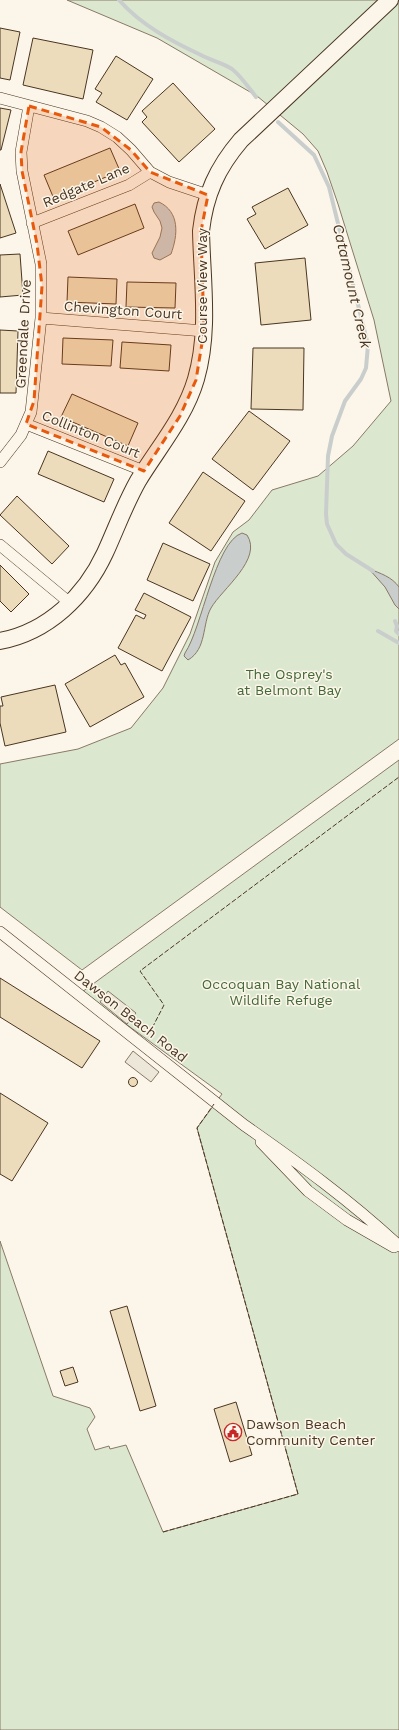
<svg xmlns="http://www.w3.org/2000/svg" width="399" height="1730" font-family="'Work Sans',sans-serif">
<rect width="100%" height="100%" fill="#fbf6e9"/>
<!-- green -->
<path fill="#dce7d0" stroke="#887966" d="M67,0H399V739L82,970L0,907V764L78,749L131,728L163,688L190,634L215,562L233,532L249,520L272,490L318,476L353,446L391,401L374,320L338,204L327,172L318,151L303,134L257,96L157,38Z
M399,760V1730H0V1241L53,1396L90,1408L95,1417L87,1429L95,1450L109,1446L110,1449L126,1445L163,1532L298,1494L197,1128L222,1094L82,992Z"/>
<!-- parking -->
<path fill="#ede7d9" stroke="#887966" d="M108,991L136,1013L127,1024L100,1002Z
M133,1051L159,1072L151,1082L125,1062Z"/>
<!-- water -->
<path fill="#c9cecd" stroke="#887966" d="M159,202C180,212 178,235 171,254L160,260L154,258L152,253L160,237L162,228L160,221L154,212L152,207L154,203Z
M242,533L247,535C263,559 222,589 211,608C202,624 207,649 188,660L184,656L185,653C202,628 215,542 242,533Z
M369,569C380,573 392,577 399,587V609L395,605L385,587Z"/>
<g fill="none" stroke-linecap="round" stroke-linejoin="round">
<!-- stream -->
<path stroke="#c9cecd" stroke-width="4" d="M119,0C141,25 171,41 201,55C210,60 223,63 232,69C241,76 249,88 256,97
M278,122L314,155L329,187L368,345L366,368L361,379L345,401L332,436L328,456L326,514L327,524L336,544L346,554L373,571
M395,621L397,626L396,631L399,634
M378,631L399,643"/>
</g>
<!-- building -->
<path fill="#ecdcbc" stroke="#4a3520" d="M0,28L20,32L10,80L0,78Z
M33,38L93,50L83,99L23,85Z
M116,56L153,79L127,120L96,102L102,93L95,89Z
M173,83L215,129L179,162L142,122L147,117L142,111Z
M0,108L11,110L1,150H0Z
M110,148L120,171L54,199L44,175Z
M0,184L16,233L0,238Z
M288,188L308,225L265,249L247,219L256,214L252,207Z
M135,204L144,228L78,255L68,231Z
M20,254L23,295L0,297V255Z
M305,258L311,320L261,325L255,263Z
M68,277L117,279L116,304L67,302Z
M127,282L176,283L175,308L126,307Z
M0,330L18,331L16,393H0Z
M63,338L113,340L111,366L62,364Z
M122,342L171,345L169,371L120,368Z
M253,348H304L303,410L251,409Z
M72,394L138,423L128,446L61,417Z
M249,411L290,441L253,490L212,459Z
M48,451L114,479L104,502L38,474Z
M203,472L245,501L211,551L169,523Z
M17,496L69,546L52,564L0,515Z
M163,543L210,564L193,601L147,580Z
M0,565L29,594L11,612L0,601Z
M144,593L191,617L162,671L118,648L136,615L144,619L146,615L135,610Z
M115,655L121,665L125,663L144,697L90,727L65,684Z
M55,685L66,732L5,746L0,723V706H3L1,697Z
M0,978L100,1041L82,1068L0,1017Z
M128.5 1082a4.5 4.5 0 1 1 9 0a4.5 4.5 0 1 1-9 0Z
M0,1093L48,1123L12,1181L0,1174Z
M127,1306L156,1406L140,1411L110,1311Z
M73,1367L78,1382L65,1386L60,1371Z
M236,1402L252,1455L230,1462L214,1409Z"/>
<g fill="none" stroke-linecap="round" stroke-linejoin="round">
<defs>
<path id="street" d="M0,98L87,121L101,127L117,137L131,150L150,172L169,182L208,195
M32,223L129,185L150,172
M41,318L204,331
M26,424L144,471
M0,462L21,435L31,412L41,318V264L22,171L21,152L29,106
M0,545L70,603
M0,932L244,1125C297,1162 351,1201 399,1246
M261,1142L308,1191L347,1220L394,1247"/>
<path id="secondary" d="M0,641C48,632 85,596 105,553C116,529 125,504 138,481C158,448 185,417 196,379C210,331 202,280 201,231C205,195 217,168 241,140L390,0"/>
</defs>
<!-- street casing -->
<use href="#street" stroke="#4a3520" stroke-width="12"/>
<!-- secondary casing -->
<use href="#secondary" stroke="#4a3520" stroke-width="18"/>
<!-- street -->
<use href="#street" stroke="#fbf6e9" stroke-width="11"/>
<!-- secondary -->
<use href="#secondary" stroke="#fbf6e9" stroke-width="16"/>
<!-- fence -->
<path stroke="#4a3520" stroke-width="1" stroke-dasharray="5 2" stroke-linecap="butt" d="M149,1034L164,1005L140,971L399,777
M163,1532L298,1494L197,1128L214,1104"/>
</g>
<!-- marked area -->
<path fill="#e8590c" fill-opacity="0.2" stroke="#e8590c" stroke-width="3" stroke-dasharray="8 5" stroke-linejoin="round" d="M29,106L101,127L131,150L150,172L208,195L201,231L204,331L196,380L180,416L144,471L26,424L34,401L42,286L37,244L22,171L21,152Z"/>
<!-- icons -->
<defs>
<symbol id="civic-ring" viewBox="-11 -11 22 22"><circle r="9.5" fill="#fbf6e9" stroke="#c62828" stroke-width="1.5"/><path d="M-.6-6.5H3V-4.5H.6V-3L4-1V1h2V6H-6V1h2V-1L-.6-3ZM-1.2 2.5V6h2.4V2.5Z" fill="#c62828"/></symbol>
</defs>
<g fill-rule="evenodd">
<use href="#civic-ring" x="223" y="1422" width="20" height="20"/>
</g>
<g text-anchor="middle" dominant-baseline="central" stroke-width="3" stroke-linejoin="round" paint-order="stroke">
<!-- street labels -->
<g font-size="14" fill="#4a3520" stroke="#fbf6e9">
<text transform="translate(86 185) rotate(-23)">Redgate Lane</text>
<text transform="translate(202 286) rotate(-90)">Course View Way</text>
<text transform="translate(123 310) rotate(4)">Chevington Court</text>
<text transform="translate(23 334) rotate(-87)">Greendale Drive</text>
<text transform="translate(91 434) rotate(22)">Collinton Court</text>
<text transform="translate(131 1016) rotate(38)">Dawson Beach Road</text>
</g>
<!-- park labels -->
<g font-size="14" fill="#436837" stroke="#fbf6e9">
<text x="289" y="674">The Osprey's<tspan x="289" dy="16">at Belmont Bay</tspan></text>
<text x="281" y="984">Occoquan Bay National<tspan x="281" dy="16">Wildlife Refuge</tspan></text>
</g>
<!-- poi labels -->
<g font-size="14" fill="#4a3520" stroke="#fbf6e9" text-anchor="start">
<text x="246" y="1424">Dawson Beach<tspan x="246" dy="16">Community Center</tspan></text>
</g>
<!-- water labels -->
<g font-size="15" font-style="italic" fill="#4a3520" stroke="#fbf6e9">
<text transform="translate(352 286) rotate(77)">Catamount Creek</text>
</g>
</g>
</svg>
